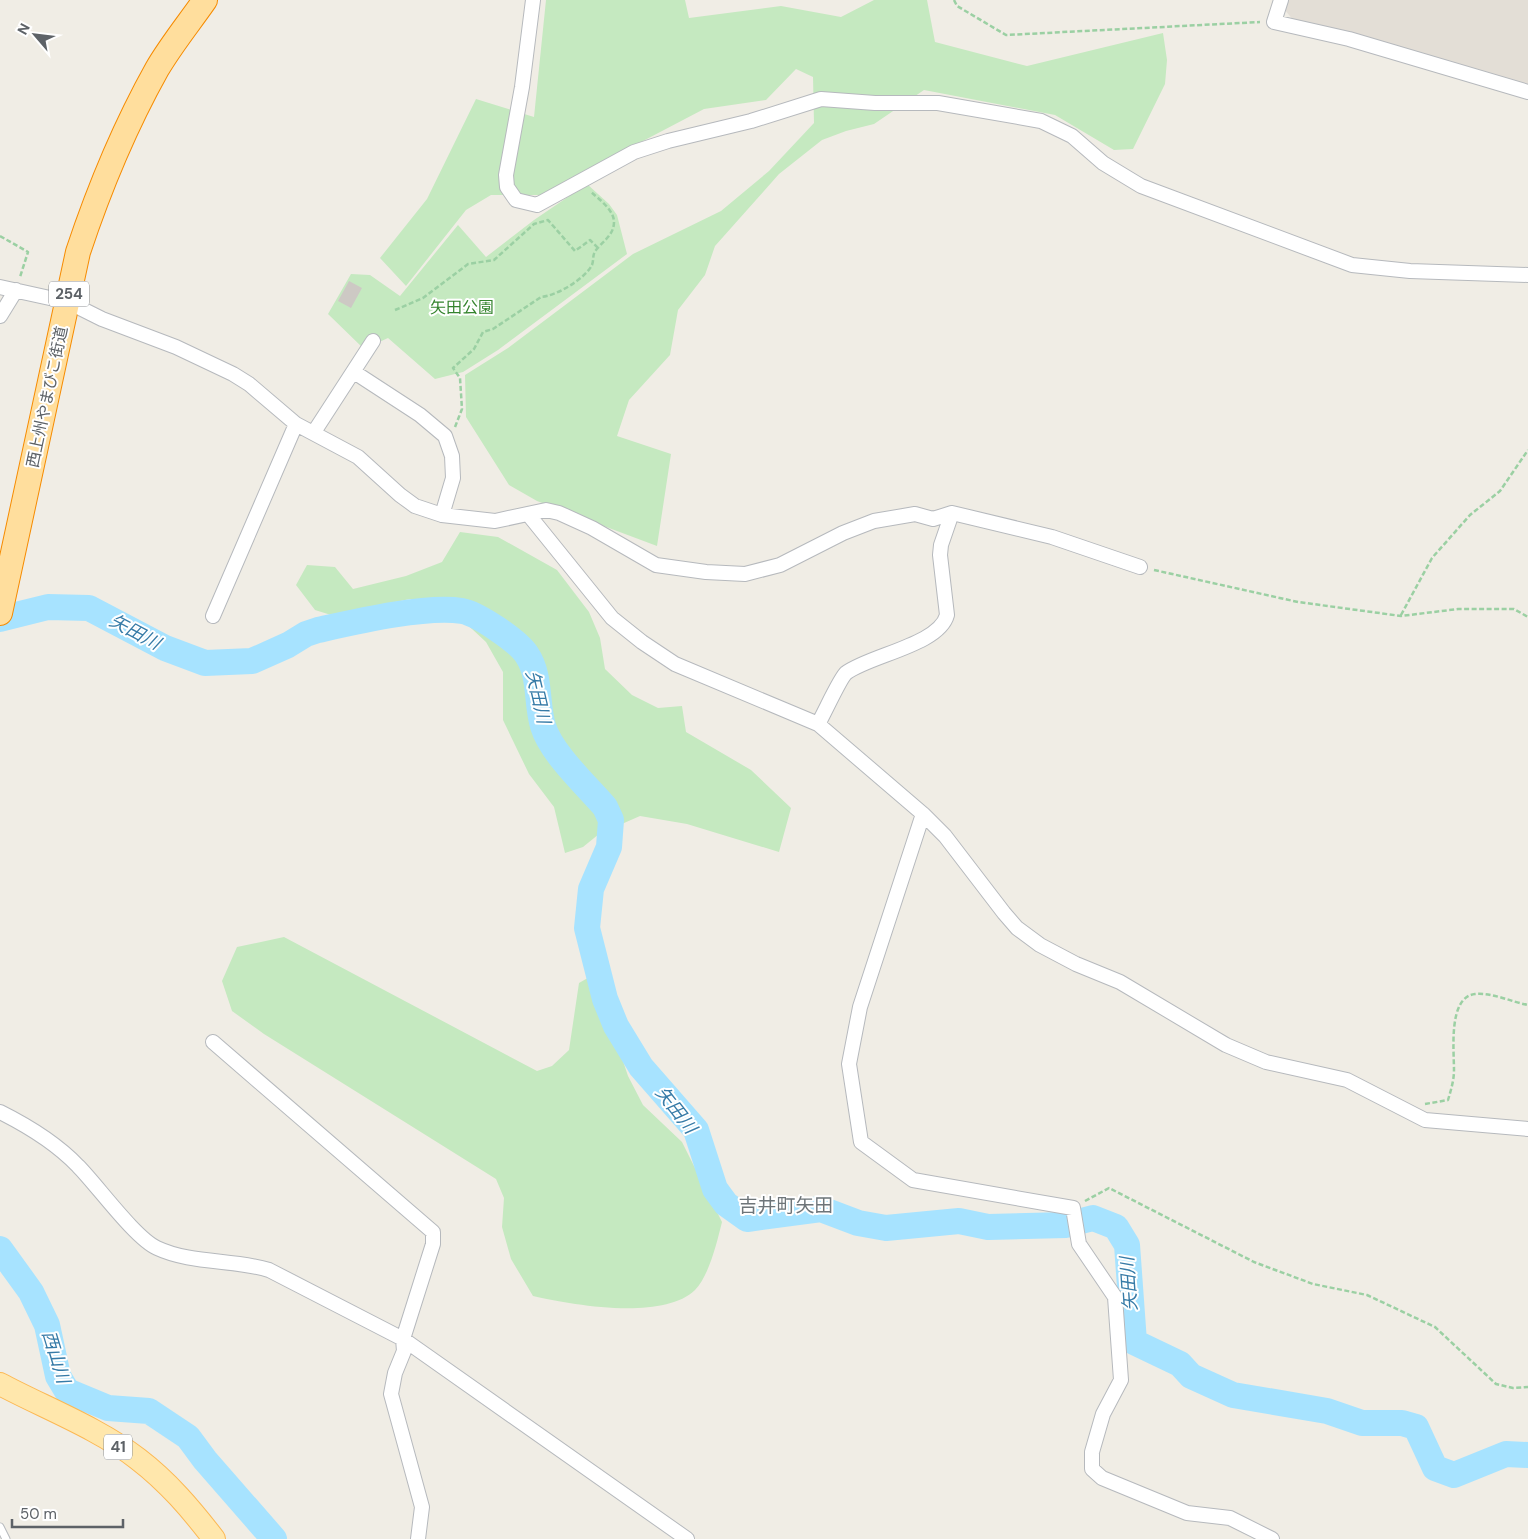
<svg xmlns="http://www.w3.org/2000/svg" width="1528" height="1539" font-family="'DM Sans','Noto Sans JP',sans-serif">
<rect width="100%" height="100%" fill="#f0ede5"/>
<!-- education -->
<path fill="#e3ded6" d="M1287,0H1528V87L1294,21L1284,9Z"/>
<!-- green -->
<path fill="#c5e9c0" d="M546,0H685L689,18L781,6L841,17L874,0H927L935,42L1027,66L1163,33L1167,60L1165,84L1133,149L1114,150L1055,115L924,90L874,124L846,131L822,140L779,174L715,246L705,275L678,310L670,355L629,400L617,436L671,454L657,546L537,501L509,485L466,417L465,375L508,348L633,254L721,211L769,171L814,123L813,77L796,69L766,100L704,109L540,195H491L466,210L406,286L380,258L427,199L476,99L534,117Z
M587,184L609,204L617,215L627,254L498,350L463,372L435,379L388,338L364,349L328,314L351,274L370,275L400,296L458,225L486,257L534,220Z
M460,532L498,537L557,570L589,612L600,638L605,669L632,695L658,708L682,706L686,732L751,770L791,808L779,852L687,824L640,816L599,834L583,847L565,853L554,807L529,774L503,720V672L486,642L444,603L410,599L331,615L315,610L296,585L307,565L335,567L353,589L406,576L442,562Z
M284,937L537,1071L552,1066L569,1050L579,983L593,975L609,983L619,1005L617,1043L628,1076L643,1105L682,1142L722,1222C717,1242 709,1276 695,1290C663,1321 572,1305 533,1296L511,1259L502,1227L504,1198L496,1179L264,1034L232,1011L222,981L237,947Z"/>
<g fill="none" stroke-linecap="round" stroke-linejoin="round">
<!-- river -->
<path stroke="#a7e3ff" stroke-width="26" d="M0,619L48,607L89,608L165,648L205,663L252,661L288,645L306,634L318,630C354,622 426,605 462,611C478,614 518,641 527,655C541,676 536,703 543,726C551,753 586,785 605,807L611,820L609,847L591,889L587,928L605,999L616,1026L641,1067L696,1130L715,1189L726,1204L747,1219L821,1209L858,1223L886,1228L959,1221L988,1227L1066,1225L1093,1218L1116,1227L1127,1245L1134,1342L1180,1364L1191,1376L1233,1395L1327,1411L1362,1423H1402L1416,1427L1435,1468L1454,1475L1506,1454L1528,1455
M0,1249L31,1292L47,1325L58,1376L67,1391L108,1408L149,1411L188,1437L205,1460L274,1539"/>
</g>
<!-- building -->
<path fill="#cdc9c4" d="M349,281L362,288L351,308L338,301Z"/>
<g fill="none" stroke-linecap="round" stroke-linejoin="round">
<defs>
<path id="service" d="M0,1527L6,1539"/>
<path id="minor" d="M533,0L522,87L506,175L507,187L516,200L537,205L634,152L668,141L751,121L821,99L875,103H938L1041,121L1072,136L1103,163L1141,186L1352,265L1410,271L1528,275
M1281,0L1274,22L1349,39L1528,92
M0,287L68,302L102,319L176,347L233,374L249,384L296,424L358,457L400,495L415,506L442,515L495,521L546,510L559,513L592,528L656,565L706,572L745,574L780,565L843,533L874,521L915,514L933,519L952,513L1052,537L1140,567
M0,316L16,290
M354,372L420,415L445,436L452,456L453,478L442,515
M314,432L373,341
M528,514L612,618L642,642L675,664L818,724L923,814L945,836L1004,913L1017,928L1040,945L1076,964L1120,982L1226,1045L1266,1062L1347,1080L1425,1120L1528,1129
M213,616L296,424
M818,724C824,714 840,678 846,673C870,655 939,645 947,615L940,555L941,545L952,513
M923,814L860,1007L849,1064L861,1142L913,1180L1073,1208L1079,1244L1115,1297L1121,1380L1103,1414L1092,1452V1469L1102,1478L1187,1513L1230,1518L1272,1539
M213,1042L433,1232V1244L403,1339L404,1351L395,1373L391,1394L422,1507L418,1539
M0,1112C28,1126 56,1143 78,1166C97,1185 135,1238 157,1248C191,1264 233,1259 269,1270L403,1339L687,1539"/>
<path id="primary" d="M0,1384C43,1407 100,1429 138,1459C168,1482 191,1509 214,1539"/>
<path id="trunk" d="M0,613L78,252C99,189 124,128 157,69C171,45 189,23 205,0"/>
</defs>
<!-- service casing -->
<use href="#service" stroke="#b6b9bd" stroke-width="9"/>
<!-- minor casing -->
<use href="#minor" stroke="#b6b9bd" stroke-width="16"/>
<!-- primary casing -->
<use href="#primary" stroke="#fcb853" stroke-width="24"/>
<!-- trunk casing -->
<use href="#trunk" stroke="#f68b00" stroke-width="26"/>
<!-- path -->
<path stroke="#9bd0a3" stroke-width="2.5" stroke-dasharray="5 2.5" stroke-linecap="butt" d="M954,0L957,6L1006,35L1260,22
M0,236L28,252L20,277
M395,310L423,298L468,264L494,260L534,224L548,220L575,251L590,240L598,248
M455,427L462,409L460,378L453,368L474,349L483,332L493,329L541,297C556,296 585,279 592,265C594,260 592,255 596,250C603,241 614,235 614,222C614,210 599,199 591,192
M1154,570L1298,602L1401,616L1458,609H1514L1528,617
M1401,615L1432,558L1470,515L1500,491L1528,450
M1425,1104L1448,1100C1451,1090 1454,1080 1454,1070C1454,1050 1448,997 1475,994C1491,992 1512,1002 1528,1005
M1085,1201L1109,1188L1254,1262L1313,1284L1367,1295L1435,1327L1496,1384L1513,1388L1528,1387"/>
<!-- service -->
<use href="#service" stroke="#fff" stroke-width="7"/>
<!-- minor -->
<use href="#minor" stroke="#fff" stroke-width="14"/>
<!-- primary -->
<use href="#primary" stroke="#ffe7ac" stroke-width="22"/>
<!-- trunk -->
<use href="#trunk" stroke="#ffde9d" stroke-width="24"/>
</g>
<g text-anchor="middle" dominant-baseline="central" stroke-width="4" stroke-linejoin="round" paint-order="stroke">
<!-- shield labels -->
<g fill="#fff" stroke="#8e9195" stroke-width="1">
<rect x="49" y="281.5" width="40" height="25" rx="4"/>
<rect x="104" y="1434.5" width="28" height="25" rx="4"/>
</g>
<g font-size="15" font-weight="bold" fill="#5d6267">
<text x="69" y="294">254</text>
<text x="118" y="1447">41</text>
</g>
<!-- park labels -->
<g font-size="16" fill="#35842e" stroke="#fff">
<text x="462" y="307">矢田公園</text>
</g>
<!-- street labels -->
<g font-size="16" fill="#5d6267" stroke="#fff">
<text transform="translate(47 397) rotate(-78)">西上州やまびこ街道</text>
</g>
<!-- water labels -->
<g font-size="18" font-style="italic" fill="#367ba7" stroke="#fff">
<text transform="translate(135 632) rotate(28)">矢田川</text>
<text transform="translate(538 697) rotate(77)">矢田川</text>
<text transform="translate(676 1110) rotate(52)">矢田川</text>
<text transform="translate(1129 1284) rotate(-94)">矢田川</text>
<text transform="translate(56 1357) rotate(73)">西山川</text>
</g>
<!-- quarter labels -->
<g font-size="19" fill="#6e7579" stroke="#fff">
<text x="786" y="1205">吉井町矢田</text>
</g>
</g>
<!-- north arrow -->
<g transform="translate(35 35) rotate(298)" stroke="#ffffff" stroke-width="4" paint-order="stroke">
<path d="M0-4L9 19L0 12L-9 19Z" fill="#5d6267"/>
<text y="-8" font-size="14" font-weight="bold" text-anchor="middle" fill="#5d6267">N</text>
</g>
<!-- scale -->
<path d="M12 1519v8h111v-8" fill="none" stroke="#5d6267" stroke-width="2.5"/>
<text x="20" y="1519" font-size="15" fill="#5d6267" stroke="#ffffff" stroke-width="4" paint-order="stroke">50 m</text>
</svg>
